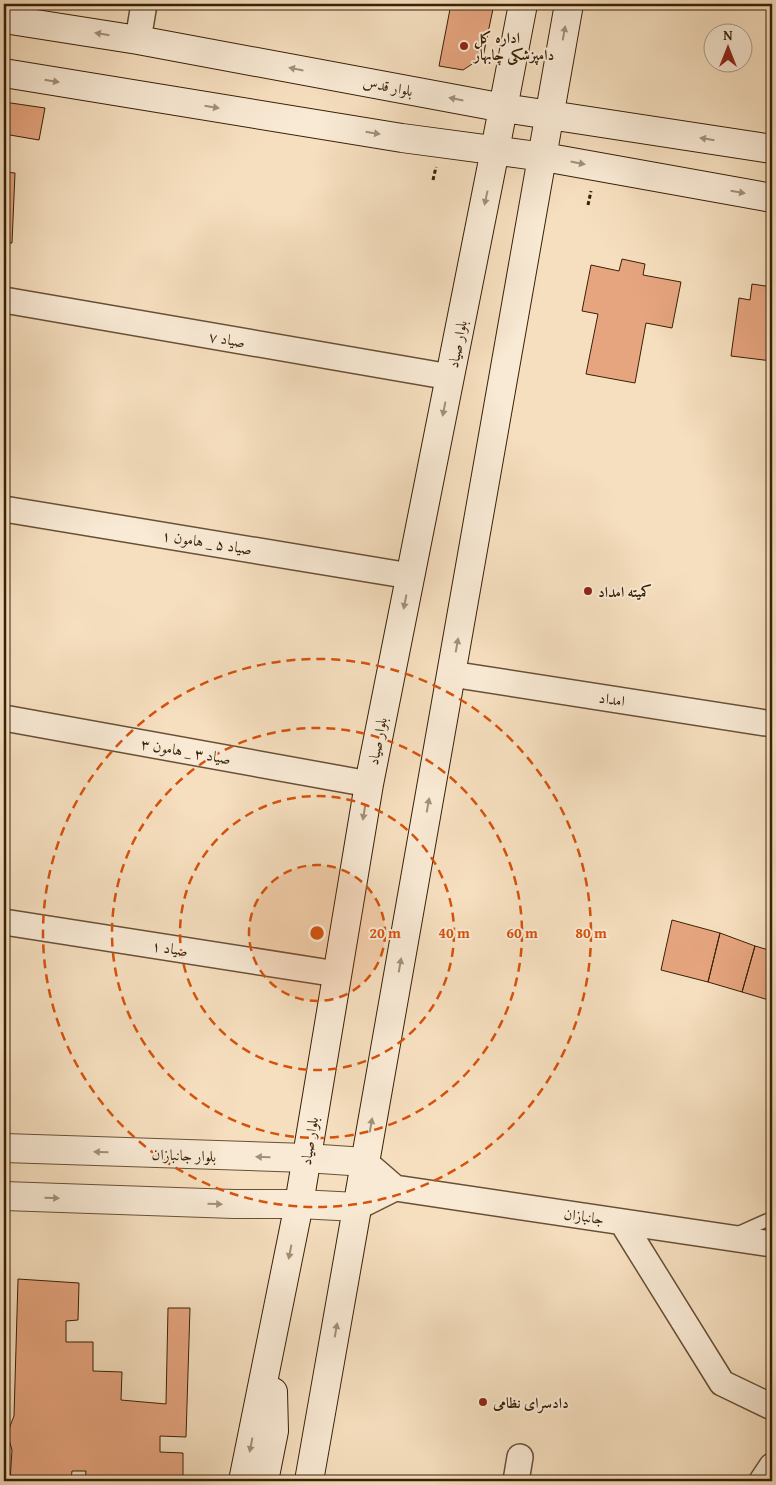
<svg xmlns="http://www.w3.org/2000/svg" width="776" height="1485" font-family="'Gentium Book Plus',Amiri,serif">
<rect width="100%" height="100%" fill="#f6dfbf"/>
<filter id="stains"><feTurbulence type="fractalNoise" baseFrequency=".004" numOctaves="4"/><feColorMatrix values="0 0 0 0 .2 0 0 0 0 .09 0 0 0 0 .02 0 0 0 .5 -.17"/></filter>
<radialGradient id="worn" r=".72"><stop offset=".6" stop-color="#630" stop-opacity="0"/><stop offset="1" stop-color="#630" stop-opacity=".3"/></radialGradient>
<!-- building -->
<path fill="#e6a57f" stroke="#382107" d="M451,4H494L483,57L463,70L439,66Z
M4,102L45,108L39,140L4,134Z
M4,172L15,173L12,243H4Z
M622,259L645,264L643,275L681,282L672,328L646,323L635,383L586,374L598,314L582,311L591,265L619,271Z
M752,284L772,287V361L731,356L739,298L750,300Z
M672,920L720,933L708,982L661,970Z
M720,933L755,946L742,992L708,982Z
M755,946L772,951V1001L742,992Z
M18,1279L79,1283L78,1320L66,1321V1342H93V1371L122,1372L121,1400L166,1404L168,1308H190L186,1437L160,1436V1452L183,1453V1481L114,1479L113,1481H85L86,1471H72L71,1481H10L12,1450L8,1436L10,1426L14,1416Z"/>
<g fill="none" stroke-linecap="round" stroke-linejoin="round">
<defs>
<path id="service" d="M736,1234L772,1218"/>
<path id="minor" d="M138,40L144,4
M4,300L450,377
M4,509L410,576
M451,674L772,724
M4,718L369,784
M4,922L337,974
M365,1162L395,1188L772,1244
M357,1207L395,1188
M622,1222L722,1383L772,1407
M516,1481L520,1457
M762,1481L772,1466"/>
<path id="tertiary" d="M4,1148L306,1158L365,1162
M4,1196L234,1204H299L357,1207"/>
<path id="secondary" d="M4,19L138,40L504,108L772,149
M4,73L402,138L544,157L772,198
M243,1481L299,1204L369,784L495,150L523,4
M264,1481L274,1431L273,1392
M309,1481L569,4"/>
</defs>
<!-- service casing -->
<use href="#service" stroke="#685035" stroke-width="15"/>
<!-- minor casing -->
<use href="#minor" stroke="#685035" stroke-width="28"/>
<!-- tertiary casing -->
<use href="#tertiary" stroke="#685035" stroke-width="30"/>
<!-- secondary casing -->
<use href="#secondary" stroke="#382107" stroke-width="30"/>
<!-- path -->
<path stroke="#382107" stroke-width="3" stroke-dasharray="4 2.5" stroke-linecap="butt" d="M433,180L436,167
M588,205L591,191"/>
<!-- service -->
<use href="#service" stroke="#f9ead5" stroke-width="12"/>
<!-- minor -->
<use href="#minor" stroke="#f9ead5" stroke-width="25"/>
<!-- tertiary -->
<use href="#tertiary" stroke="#f9ead5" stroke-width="28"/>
<!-- secondary -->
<use href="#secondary" stroke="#f9ead5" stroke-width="28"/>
</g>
<!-- one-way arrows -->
<defs><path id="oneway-solid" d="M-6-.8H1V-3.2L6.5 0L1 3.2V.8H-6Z" transform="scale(1.25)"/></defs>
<g fill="#a29078">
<use href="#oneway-solid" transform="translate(564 33) rotate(-80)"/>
<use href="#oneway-solid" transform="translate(102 34) rotate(-171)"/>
<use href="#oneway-solid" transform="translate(296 69) rotate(-169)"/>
<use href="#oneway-solid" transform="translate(52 81) rotate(9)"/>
<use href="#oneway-solid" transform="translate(456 99) rotate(-169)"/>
<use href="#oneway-solid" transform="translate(212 107) rotate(9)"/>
<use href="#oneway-solid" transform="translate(373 133) rotate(9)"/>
<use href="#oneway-solid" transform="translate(707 139) rotate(-171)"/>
<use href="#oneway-solid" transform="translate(578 163) rotate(11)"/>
<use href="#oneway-solid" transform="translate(738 192) rotate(10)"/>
<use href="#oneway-solid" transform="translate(486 198) rotate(102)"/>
<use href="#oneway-solid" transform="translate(444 409) rotate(101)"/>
<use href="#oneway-solid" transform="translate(405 602) rotate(101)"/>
<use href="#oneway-solid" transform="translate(457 645) rotate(-80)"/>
<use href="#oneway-solid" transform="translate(428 805) rotate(-80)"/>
<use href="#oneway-solid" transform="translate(364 813) rotate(99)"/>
<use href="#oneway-solid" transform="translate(400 965) rotate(-80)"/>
<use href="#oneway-solid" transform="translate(371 1125) rotate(-80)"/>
<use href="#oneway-solid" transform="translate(101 1152) rotate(-178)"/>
<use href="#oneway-solid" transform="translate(263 1157) rotate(-178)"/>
<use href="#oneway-solid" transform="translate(52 1198) rotate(2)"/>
<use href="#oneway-solid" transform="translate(215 1204) rotate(2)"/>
<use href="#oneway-solid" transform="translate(290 1252) rotate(101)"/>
<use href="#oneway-solid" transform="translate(336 1330) rotate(-80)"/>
<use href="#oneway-solid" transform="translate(251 1445) rotate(101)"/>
</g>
<!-- distance rings -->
<circle cx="317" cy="933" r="68" fill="#d6530c" fill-opacity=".12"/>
<g fill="none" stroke="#d6530c" stroke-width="2.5" stroke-dasharray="9 6">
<circle cx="317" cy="933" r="68"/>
<circle cx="317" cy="933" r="137"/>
<circle cx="317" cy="933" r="205"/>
<circle cx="317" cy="933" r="274"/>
</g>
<!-- markers -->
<g fill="#8f2418" stroke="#f9ead5" stroke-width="2">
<circle cx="464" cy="46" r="5"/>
<circle cx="588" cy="591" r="5"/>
<circle cx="483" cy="1402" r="5"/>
</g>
<g text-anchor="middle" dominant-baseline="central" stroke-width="4" stroke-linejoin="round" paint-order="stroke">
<!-- poi labels -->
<g font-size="15" font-weight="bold" fill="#382107" stroke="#f9ead5" text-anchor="start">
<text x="474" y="37">اداره کل<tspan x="474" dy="17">دامپزشکی چابهار</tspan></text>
<text x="598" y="591">کمیته امداد</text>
<text x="493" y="1402">دادسرای نظامی</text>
</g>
<!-- street labels -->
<g font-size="15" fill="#382107" stroke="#f9ead5">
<text transform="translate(388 86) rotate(11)">بلوار قدس</text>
<text transform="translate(227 339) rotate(10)">صیاد ۷</text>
<text transform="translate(457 344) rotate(-79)">بلوار صیاد</text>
<text transform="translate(207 542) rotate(9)">صیاد ۵ _ هامون ۱</text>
<text transform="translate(612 699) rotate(9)">امداد</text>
<text transform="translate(377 741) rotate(-79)">بلوار صیاد</text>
<text transform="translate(186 751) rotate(10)">صیاد ۳ _ هامون ۳</text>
<text transform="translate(170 948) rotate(9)">صیاد ۱</text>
<text transform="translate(309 1141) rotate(-81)">بلوار صیاد</text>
<text transform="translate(184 1155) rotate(2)">بلوار جانبازان</text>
<text transform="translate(584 1216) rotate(8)">جانبازان</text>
</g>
</g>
<circle cx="317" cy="933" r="8" fill="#d6530c" stroke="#f9ead5" stroke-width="2.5"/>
<g font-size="15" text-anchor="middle" font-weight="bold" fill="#d6530c" stroke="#f9ead5" stroke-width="4" stroke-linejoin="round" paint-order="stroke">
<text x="385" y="938">20 m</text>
<text x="454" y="938">40 m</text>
<text x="522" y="938">60 m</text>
<text x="591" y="938">80 m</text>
</g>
<!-- margin -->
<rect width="776" height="1485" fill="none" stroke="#f6dfbf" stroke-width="20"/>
<rect x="5" y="5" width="766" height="1475" fill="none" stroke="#382107" stroke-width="2.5"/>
<rect x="10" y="10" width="756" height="1465" fill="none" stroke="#382107"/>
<!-- north arrow -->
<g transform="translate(728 48)"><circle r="24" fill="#f9ead5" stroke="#ac9a83"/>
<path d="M0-4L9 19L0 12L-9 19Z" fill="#8f2418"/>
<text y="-8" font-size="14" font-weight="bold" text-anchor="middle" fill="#382107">N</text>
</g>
<rect width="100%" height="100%" filter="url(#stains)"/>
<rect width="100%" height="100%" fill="url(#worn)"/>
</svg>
